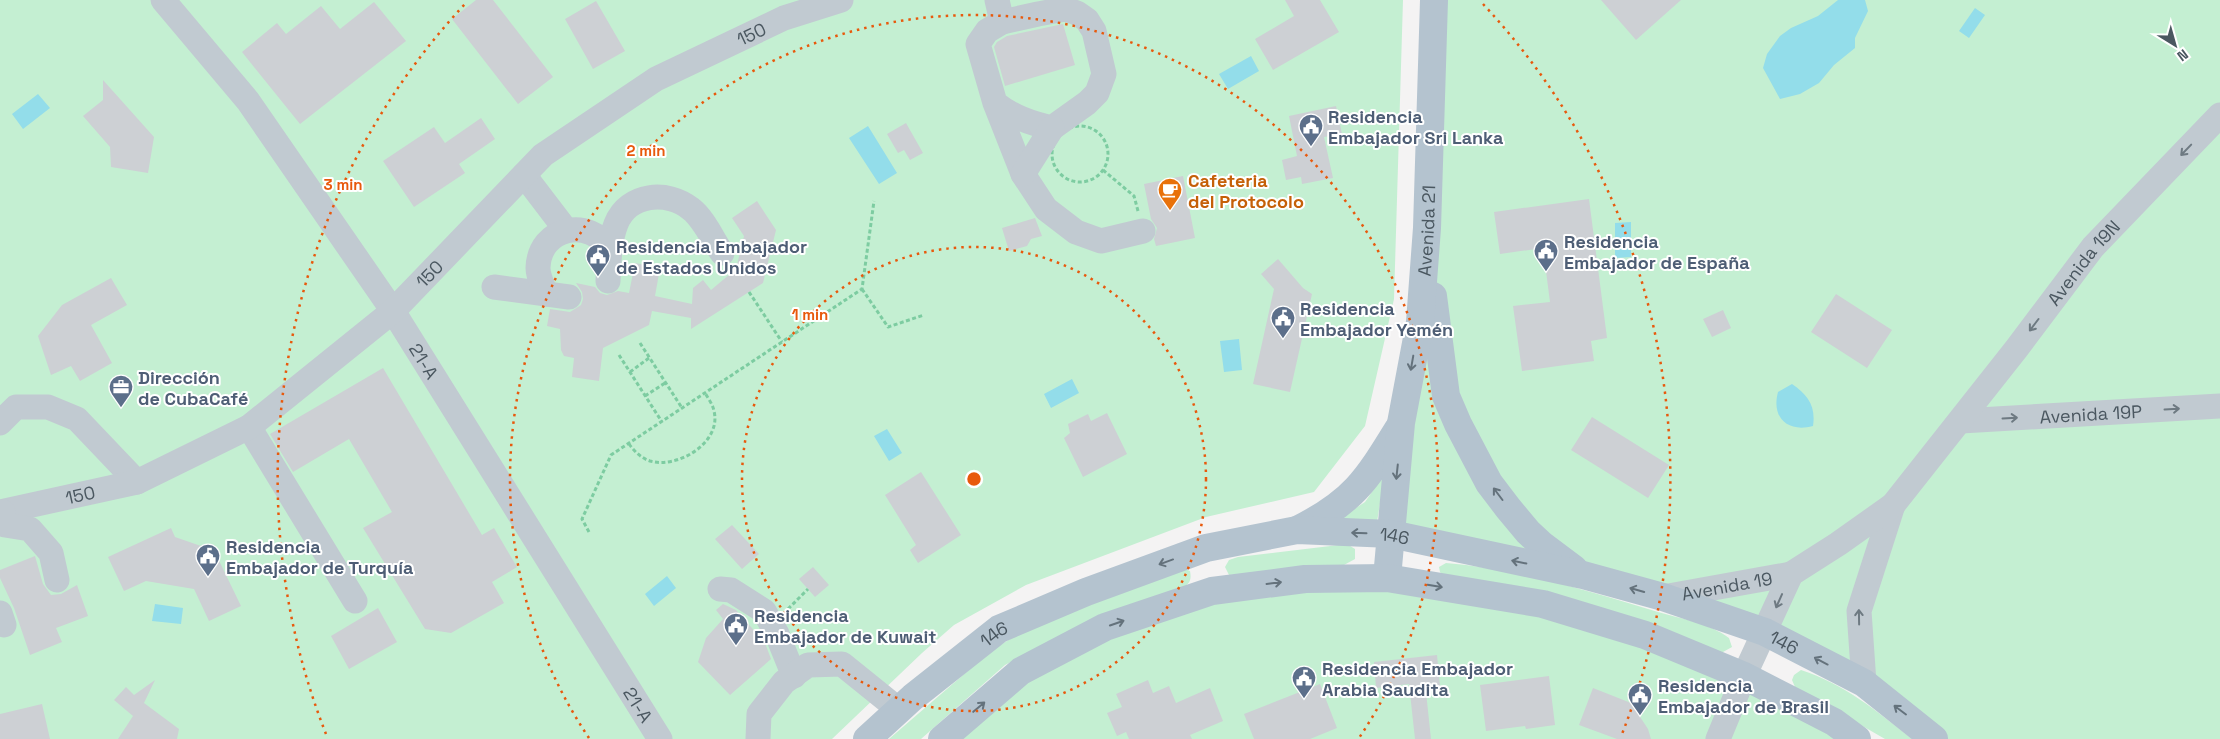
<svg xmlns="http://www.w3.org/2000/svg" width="2220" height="739" font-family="'Space Grotesk',sans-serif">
<rect width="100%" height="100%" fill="#f4f3f3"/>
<!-- green -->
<path fill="#c4efd2" d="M0,0H1403L1394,299L1365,426L1314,492L1206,517L1026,585L954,625L922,653L832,739H0Z
M1434,0H2220V739H1934L1765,632L1391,534Z
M1385,473L1377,522L1336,521L1365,502Z
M1347,544L1355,549V559L1344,565L1229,575L1225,567L1229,560L1238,557Z
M1446,563C1518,569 1589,591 1658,612C1682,619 1709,623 1729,638L1732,647L1723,652H1714L1444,577L1440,572L1439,567Z
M1183,568L1190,571C1192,581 1189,584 1181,589L1065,634L1005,665L921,739H889L992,650L1030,627Z
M1305,579L1543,604L1857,739H942L1105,627Z
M1801,670C1844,684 1877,711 1912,739H1885L1795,687L1792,680L1794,675Z"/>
<!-- water -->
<path fill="#93ddea" d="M1838,0H1865L1868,11L1855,38V48L1834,65L1819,83L1800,94L1780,99L1763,68L1767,54L1780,36L1791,28L1818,16Z
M1975,8L1985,15L1969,38L1959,31Z
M1251,56L1259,71L1228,89L1219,74Z
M38,94L50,108L23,129L12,114Z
M868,126L897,173L879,184L849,138Z
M1631,222V257L1615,258V223Z
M1239,339L1242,370L1224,372L1220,341Z
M1072,379L1079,393L1051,408L1044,394Z
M1792,384C1808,395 1816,406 1813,426C1788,433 1771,418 1778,392Z
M887,429L902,453L889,461L874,436Z
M667,576L676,588L654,606L645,594Z
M155,604L183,608L181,624L152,621Z"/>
<!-- building -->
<path fill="#cdd0d4" d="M476,0H493L553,77L518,104L452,19Z
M1285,0H1320L1339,32L1273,70L1255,39L1294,16Z
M1601,0H1681L1636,40Z
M596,1L625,51L593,69L565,19Z
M374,2L406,41L300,124L242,52L277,23L286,34L321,6L340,29Z
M1063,24L1075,65L1005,86L994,47L997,42L1007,36Z
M103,80L154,137L148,173L111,167L110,147L83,116L103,100Z
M1336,106L1342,134L1324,137L1333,178L1302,184L1301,177L1286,180L1282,160L1297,156L1289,116Z
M481,118L495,139L459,164L465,173L414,207L383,161L434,127L445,143Z
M906,123L923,153L910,160L904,150L898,153L887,134Z
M1183,176L1195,238L1156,246L1154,239L1157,228L1151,219L1144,184Z
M1589,199L1607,338L1591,341L1594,361L1522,371L1513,306L1550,302L1543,248L1500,254L1494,212Z
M757,201L776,230L763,283L691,329V318L652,311L649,325L603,348L599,381L572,377L574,358L564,356L561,350L560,329L547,326L550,309L570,312L581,305L583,299L582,292L576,283L595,287L600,293L607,295L618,291L629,293L635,263L660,268L655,296L692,304L693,288L703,280L711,290L736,269L744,236L732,218Z
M1035,218L1042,236L1031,239L1027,246L1009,251L1002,228Z
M1278,259L1303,288L1312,294L1290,392L1253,384L1274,289L1261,274Z
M111,278L127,305L91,325L112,363L80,381L71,366L51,375L38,336L62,305Z
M1836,294L1892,330L1867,368L1811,332Z
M1723,310L1731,328L1712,337L1703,319Z
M383,368L482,535L494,528L517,567L492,582L504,603L451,633L425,629L363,528L392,512L349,439L293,472L270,434Z
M1107,413L1127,454L1083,477L1064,438L1070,433L1068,424L1088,414L1091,421Z
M1592,417L1669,465L1648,498L1571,450Z
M921,472L961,535L918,563L910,550L916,545L885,495Z
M732,525L759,554L742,569L715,539Z
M171,528L175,537L201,546L211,544L241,606L209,621L194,589L146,581L124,591L108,557Z
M35,556L43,584L51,595L61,594L77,585L88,616L56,628L62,642L30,655L14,608L0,578V570Z
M813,567L829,585L815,597L799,579Z
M723,604L736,610L765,643L771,659L730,695L698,662L706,638L723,619L716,610Z
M378,608L397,642L349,669L331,636Z
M1437,655L1440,686L1426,692L1431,739H1415L1409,684L1376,688L1374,662Z
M1549,676L1555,725L1526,729L1525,726L1486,731L1480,685Z
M155,680L144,703L179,729L177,739H118L133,716L114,700L126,687L134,695Z
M1148,680L1153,693L1169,686L1176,703L1210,688L1223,721L1190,735L1192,739H1129L1126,732L1117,736L1107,713L1122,707L1116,694Z
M1320,684L1337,728L1310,739H1254L1244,714Z
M1593,688L1631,703L1648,729L1651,739H1617L1579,725Z
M42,704L50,739H0V714Z"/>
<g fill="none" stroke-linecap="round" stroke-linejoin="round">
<!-- path -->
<path stroke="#7dcca1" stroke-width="3" stroke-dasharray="4 2.5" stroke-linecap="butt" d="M1052 154a28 28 0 1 1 56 0a28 28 0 1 1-56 0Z
M1103,170L1134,196L1138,211
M862,289L888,327L924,315
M749,292L782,342
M640,343L682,408
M619,355L662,422
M630,372L649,358
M645,396L665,383
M629,444C634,451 641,458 650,461C677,469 722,443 714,411C713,405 708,398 705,393
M589,532L582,519L611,455L862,289L874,201
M788,609L808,589"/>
<!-- minor -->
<g stroke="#c1cad1" stroke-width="25">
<path id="s1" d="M163,0L248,101L393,311L660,739"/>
<path d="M997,0L1002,22"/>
<path d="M995,103C1013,117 1030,123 1052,128L1087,103L1097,93L1104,74L1094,31L1087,20L1077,13L1065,9L1038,14L1002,22L987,31L978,44L995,103L1023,174L1046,209L1076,232L1101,241L1143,231"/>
<path d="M1023,174L1052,128"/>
<path d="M524,175L566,230"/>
<path d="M608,281C609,262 609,242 616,224C628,193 668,190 691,209C704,219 713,240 722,253"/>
<path d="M494,287L569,297"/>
<path d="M546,294C543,286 538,277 538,268C539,227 590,216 610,250"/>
<path id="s2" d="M1961,421L2220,406"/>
<path d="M0,423L16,407H48L77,419L137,482"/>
<path d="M249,427L355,601"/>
<path id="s3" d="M0,512L137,482L249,427L393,311L543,155L656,79L784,18L841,0"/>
<path d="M3,512L5,525L30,529L51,553L57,580"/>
<path d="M720,589L731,590L764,611L777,634L794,676"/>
<path id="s4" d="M1663,597L1791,574"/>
<path d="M0,613L4,625"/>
<path d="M1864,683L1859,611L1893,505"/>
<path d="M758,739L759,714L784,682L808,665L842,664L899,710"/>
<path id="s5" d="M1718,739L1744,676L1791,574L1838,544L1893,505L2017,348L2093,247L2220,115"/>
</g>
<!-- major -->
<g stroke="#b4c3cf" stroke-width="28">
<path d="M1433,296L1446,396L1458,424L1489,483L1508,508L1528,532L1542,545L1574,569"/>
<path d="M1297,530C1353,502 1366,481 1398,429"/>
<path id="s6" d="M1387,578L1401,423L1420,322L1427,228L1434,0"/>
<path id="s7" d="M867,739L913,697L999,629L1086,592L1206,548L1297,530L1391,534L1583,575L1663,597L1765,632L1864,683L1934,739"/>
<path d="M942,739L1021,671L1105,627L1212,591L1305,579L1387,578L1543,604L1645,635L1744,676L1834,722L1857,739"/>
</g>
</g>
<!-- one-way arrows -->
<defs><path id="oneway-shaft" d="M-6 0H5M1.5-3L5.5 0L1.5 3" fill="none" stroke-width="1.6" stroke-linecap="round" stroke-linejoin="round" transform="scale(1.25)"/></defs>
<g stroke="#6e7a82">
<use href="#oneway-shaft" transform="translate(2186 150) rotate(134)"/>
<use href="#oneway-shaft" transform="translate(2034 325) rotate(127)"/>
<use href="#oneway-shaft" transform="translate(2172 409) rotate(-3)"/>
<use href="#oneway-shaft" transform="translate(2010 418) rotate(-3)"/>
<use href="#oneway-shaft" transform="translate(1779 601) rotate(114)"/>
<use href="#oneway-shaft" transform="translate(1859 617) rotate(-91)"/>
</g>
<g stroke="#64727c">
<use href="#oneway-shaft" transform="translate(1412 363) rotate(100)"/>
<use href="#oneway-shaft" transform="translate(1397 472) rotate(96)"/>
<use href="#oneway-shaft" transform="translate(1498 494) rotate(-127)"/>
<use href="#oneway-shaft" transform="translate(1359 533) rotate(-178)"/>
<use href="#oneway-shaft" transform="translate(1166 562) rotate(160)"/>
<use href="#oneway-shaft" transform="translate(1519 562) rotate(-168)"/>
<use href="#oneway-shaft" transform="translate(1274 583) rotate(-7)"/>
<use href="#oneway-shaft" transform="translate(1435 586) rotate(9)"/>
<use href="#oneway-shaft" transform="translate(1637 590) rotate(-164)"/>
<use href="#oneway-shaft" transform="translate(1117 623) rotate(-19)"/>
<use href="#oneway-shaft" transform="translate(1821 661) rotate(-152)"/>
<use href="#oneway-shaft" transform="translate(979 707) rotate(-40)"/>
<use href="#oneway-shaft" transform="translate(1900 710) rotate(-143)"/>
</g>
<!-- distance rings -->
<g fill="none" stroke="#e8590c" stroke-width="2.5" stroke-dasharray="2.5 5">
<circle cx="974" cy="479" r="232"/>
<path d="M589 738A464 464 0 1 1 1359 738"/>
<path d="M326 734A696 696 0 0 1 465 4M1483 4A696 696 0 0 1 1622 734"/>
</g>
<!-- icons -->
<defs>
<symbol id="civic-pin" viewBox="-11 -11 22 30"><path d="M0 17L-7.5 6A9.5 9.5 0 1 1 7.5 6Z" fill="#5c6f8a" stroke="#fff"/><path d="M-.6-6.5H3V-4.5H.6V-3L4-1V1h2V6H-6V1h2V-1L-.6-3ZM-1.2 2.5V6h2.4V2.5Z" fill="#fff"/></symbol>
<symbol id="cafe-pin" viewBox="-11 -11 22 30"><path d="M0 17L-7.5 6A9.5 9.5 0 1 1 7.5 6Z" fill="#e8710a" stroke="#fff"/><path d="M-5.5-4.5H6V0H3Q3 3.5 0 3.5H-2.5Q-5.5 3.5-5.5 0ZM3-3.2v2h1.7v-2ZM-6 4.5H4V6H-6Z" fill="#fff"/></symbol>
<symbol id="office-pin" viewBox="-11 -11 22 30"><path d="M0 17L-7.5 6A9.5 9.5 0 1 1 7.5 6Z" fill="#5c6f8a" stroke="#fff"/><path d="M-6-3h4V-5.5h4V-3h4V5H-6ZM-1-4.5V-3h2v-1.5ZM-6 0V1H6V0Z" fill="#fff"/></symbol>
</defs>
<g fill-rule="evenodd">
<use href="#civic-pin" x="1297" y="112" width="28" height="38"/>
<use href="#cafe-pin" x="1156" y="176" width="28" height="38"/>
<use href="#civic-pin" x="1532" y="237" width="28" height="38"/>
<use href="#civic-pin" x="584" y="242" width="28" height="38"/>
<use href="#civic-pin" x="1269" y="304" width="28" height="38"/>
<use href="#office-pin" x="107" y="373" width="28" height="38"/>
<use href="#civic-pin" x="194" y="542" width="28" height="38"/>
<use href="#civic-pin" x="722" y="611" width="28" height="38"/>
<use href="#civic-pin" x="1290" y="664" width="28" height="38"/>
<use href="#civic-pin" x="1626" y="681" width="28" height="38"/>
</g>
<g text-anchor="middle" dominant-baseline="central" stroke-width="4" stroke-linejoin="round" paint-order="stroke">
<!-- street labels -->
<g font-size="18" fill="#4a5760" stroke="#fff">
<text stroke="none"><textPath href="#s3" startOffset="908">150</textPath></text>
<text stroke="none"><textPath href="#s6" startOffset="350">Avenida 21</textPath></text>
<text stroke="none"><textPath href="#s5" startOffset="612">Avenida 19N</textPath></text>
<text stroke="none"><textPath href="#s3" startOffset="502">150</textPath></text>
<text stroke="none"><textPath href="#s1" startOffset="446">21-A</textPath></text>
<text stroke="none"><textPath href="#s2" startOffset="130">Avenida 19P</textPath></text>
<text stroke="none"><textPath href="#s3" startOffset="82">150</textPath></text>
<text stroke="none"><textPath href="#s7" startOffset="585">146</textPath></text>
<text stroke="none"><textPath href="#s4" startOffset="65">Avenida 19</textPath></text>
<text stroke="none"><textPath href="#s7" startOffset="165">146</textPath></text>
<text stroke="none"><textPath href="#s7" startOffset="990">146</textPath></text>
<text stroke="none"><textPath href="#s1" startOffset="851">21-A</textPath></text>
</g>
<!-- service labels -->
<g font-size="18" font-weight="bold" fill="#4e5e75" stroke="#fff" text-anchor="start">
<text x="1328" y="116">Residencia<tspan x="1328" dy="21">Embajador Sri Lanka</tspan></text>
<text x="1564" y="241">Residencia<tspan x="1564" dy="21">Embajador de España</tspan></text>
<text x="616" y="246">Residencia Embajador<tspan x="616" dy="21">de Estados Unidos</tspan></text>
<text x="1300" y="308">Residencia<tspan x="1300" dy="21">Embajador Yemén</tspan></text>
<text x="138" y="377">Dirección<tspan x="138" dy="21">de CubaCafé</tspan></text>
<text x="226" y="546">Residencia<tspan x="226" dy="21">Embajador de Turquía</tspan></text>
<text x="754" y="615">Residencia<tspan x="754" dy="21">Embajador de Kuwait</tspan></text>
<text x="1322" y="668">Residencia Embajador<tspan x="1322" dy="21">Arabia Saudita</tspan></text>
<text x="1658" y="685">Residencia<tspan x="1658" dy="21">Embajador de Brasil</tspan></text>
</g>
<!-- food labels -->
<g font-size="18" font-weight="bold" fill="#c56008" stroke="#fff" text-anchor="start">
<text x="1188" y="180">Cafeteria<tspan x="1188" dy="21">del Protocolo</tspan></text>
</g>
</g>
<circle cx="974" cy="479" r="8" fill="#e8590c" stroke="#fff" stroke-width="2.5"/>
<g font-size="15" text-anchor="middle" font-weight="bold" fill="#e8590c" stroke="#fff" stroke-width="4" stroke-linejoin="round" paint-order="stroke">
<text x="646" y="156">2 min</text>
<text x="343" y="190">3 min</text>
<text x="810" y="320">1 min</text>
</g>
<!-- north arrow -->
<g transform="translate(2175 45) rotate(143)" stroke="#ffffff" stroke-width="4" paint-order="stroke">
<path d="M0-4L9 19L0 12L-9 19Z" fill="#4a5760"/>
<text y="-8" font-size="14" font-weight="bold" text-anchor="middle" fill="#4a5760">N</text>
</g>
</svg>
